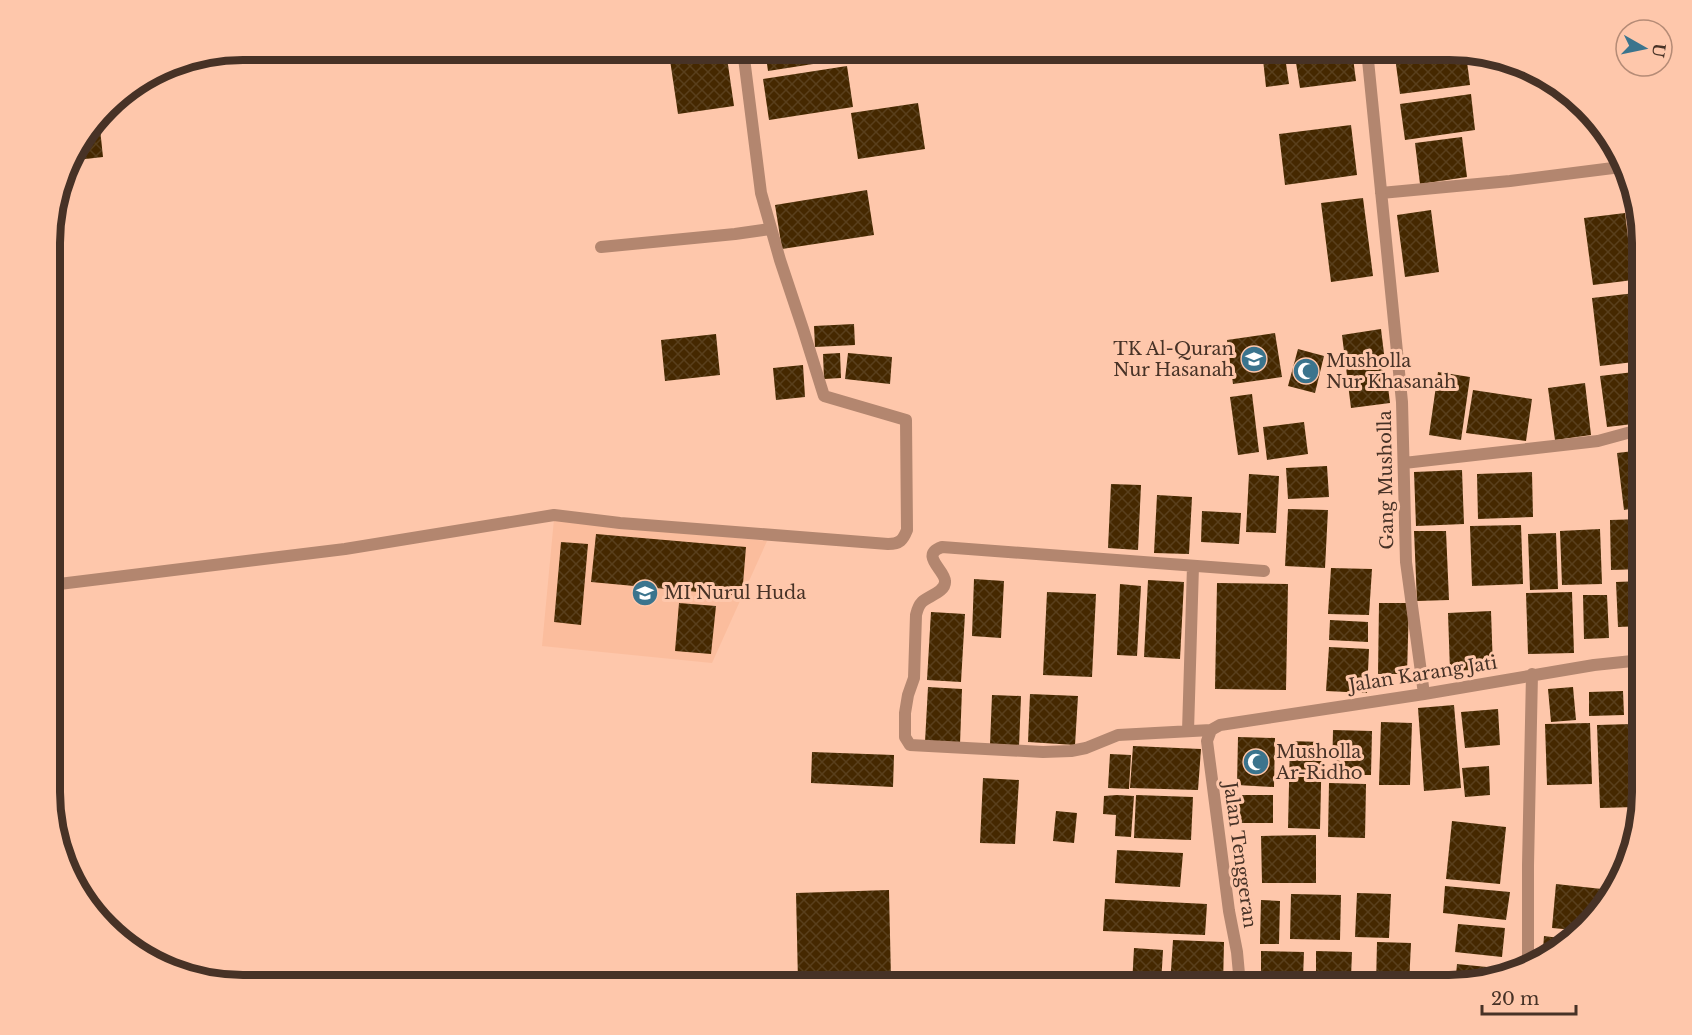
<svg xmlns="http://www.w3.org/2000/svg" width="1692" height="1035" font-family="'Libre Baskerville',serif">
<defs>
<pattern id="building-cross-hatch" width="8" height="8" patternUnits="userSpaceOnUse" patternTransform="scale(1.5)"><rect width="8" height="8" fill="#452800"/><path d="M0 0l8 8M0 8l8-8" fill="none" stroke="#593f1c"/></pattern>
</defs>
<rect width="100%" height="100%" fill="#fec7ab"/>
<!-- built -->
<path fill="#fbbd9d" d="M554,519L767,541L712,663L542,646Z"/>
<!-- building -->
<path fill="url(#building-cross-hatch)" d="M765,50H838L839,60L768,71Z
M1262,50H1284L1289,84L1266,87Z
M1294,50H1352L1356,81L1300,88Z
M1394,50H1449L1466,54L1470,85L1400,94Z
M726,51L734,106L678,114L670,60Z
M847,66L853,107L769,120L763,79Z
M1471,94L1475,130L1405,140L1400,104Z
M918,103L925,149L858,159L851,113Z
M99,119L103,157L68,161L70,157Z
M1351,125L1357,175L1285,185L1279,134Z
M1462,137L1467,177L1420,184L1415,143Z
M867,190L874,235L782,249L775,205Z
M1363,198L1373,276L1331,282L1321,203Z
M1431,210L1439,272L1405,277L1397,215Z
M1625,213L1633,280L1593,285L1584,218Z
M1635,293L1642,346V361L1600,366L1592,298Z
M854,324L855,345L815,347L814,326Z
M1381,329L1390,403L1351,408L1342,335Z
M1275,333L1282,377L1233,384L1227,340Z
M716,334L720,375L665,381L661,340Z
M1298,349L1324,356L1315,393L1288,386Z
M840,353L841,378L824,379L823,354Z
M848,353L892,357L890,384L845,379Z
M803,365L805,397L776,400L773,368Z
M1642,371V423L1607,427L1600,376Z
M1438,372L1470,377L1461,440L1429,435Z
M1585,383L1591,435L1555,440L1548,388Z
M1473,390L1532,399L1526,441L1466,433Z
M1252,394L1259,452L1238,455L1230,397Z
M1304,422L1308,454L1267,460L1263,427Z
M1642,450V507L1624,510L1617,453Z
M1327,466L1329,497L1288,499L1286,468Z
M1462,470L1464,524L1416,526L1414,472Z
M1532,472L1533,517L1478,519L1477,474Z
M1249,474L1279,476L1276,533L1246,532Z
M1111,484L1141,485L1138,550L1108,548Z
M1157,495L1192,497L1189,554L1154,553Z
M1288,509L1328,510L1325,568L1285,566Z
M1202,511L1241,513L1239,544L1201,542Z
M1642,519V569L1611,570L1610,520Z
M1521,525L1523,584L1472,586L1470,526Z
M1600,529L1602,584L1562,585L1560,531Z
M1414,531H1446L1449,600L1417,601Z
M1556,533L1558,589L1530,590L1528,534Z
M596,534L746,547L742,596L591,582Z
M561,542L588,544L581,625L554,622Z
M1331,568L1372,569L1369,615L1328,614Z
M974,579L1004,581L1001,638L972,636Z
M1148,580L1184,582L1180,659L1144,657Z
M1642,581V626L1618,627L1616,582Z
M1217,583L1288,584L1286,690L1215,689Z
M1120,584L1141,586L1137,656L1117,655Z
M1047,592L1096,594L1092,677L1043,675Z
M1572,592L1574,653L1528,654L1526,593Z
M1583,595H1607L1609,638L1584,639Z
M679,603L716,606L711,654L675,651Z
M1379,603H1409L1407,674H1378Z
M1491,611L1493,669L1450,671L1448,613Z
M931,612L965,614L961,682L927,680Z
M1330,620L1368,622V642L1329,640Z
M1329,647L1369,649L1367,693L1326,691Z
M928,687L962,689L960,744L925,742Z
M1573,687L1576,720L1551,722L1548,689Z
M1623,691L1624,715L1589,716V692Z
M1030,694L1078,696L1075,745L1028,742Z
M992,695L1021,696L1019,747L990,745Z
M1454,705L1461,788L1424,791L1418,708Z
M1498,709L1500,745L1465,748L1461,712Z
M1381,722L1412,723L1410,785H1379Z
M1590,723L1592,784L1547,785L1545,724Z
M1632,724L1635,807L1600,808L1597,725Z
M1333,730L1372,731L1371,775H1332Z
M1238,737L1275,738L1274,787L1237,785Z
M1290,741L1322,742L1320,829L1288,828Z
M1133,746L1201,749L1198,790L1130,788Z
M812,752L894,755L893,787L811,783Z
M1110,754L1131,755L1129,789L1108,788Z
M1489,766L1490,795L1465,797L1462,768Z
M983,778L1019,780L1015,844L980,843Z
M1329,783L1366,784L1365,838L1328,837Z
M1117,795L1134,796L1131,837L1115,836L1116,815L1103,814L1104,796Z
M1136,795L1193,797L1191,840L1134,838Z
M1236,795H1273V823H1235Z
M1056,811L1077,813L1074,843L1053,841Z
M1452,821L1506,827L1500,884L1446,879Z
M1316,835V883H1262L1261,836Z
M1117,850L1183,853L1180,887L1115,883Z
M1556,884L1602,889L1600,906L1575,930L1552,928Z
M1445,886L1510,892L1506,920L1443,913Z
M889,890L891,980L798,982L796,893Z
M1357,893L1391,894L1389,938L1355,937Z
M1291,894L1341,895L1340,940L1290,939Z
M1105,899L1207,904L1205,935L1103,931Z
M1261,900L1280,901L1279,944H1260Z
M1458,924L1505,928L1502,957L1455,952Z
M1544,936L1567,939L1546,959L1542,961Z
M1173,940L1224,942L1223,985H1170Z
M1377,942L1411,943L1409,985H1376Z
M1134,948L1163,950L1161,985H1132Z
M1261,951L1304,952L1303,978L1261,977Z
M1316,951L1352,952L1351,978L1316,977Z
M1457,964L1497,968L1496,975L1461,985H1455Z"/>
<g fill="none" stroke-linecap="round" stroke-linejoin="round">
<!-- service -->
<path stroke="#b3866f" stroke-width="12" d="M601,247L735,234L770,229"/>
<!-- minor -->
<path stroke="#b3866f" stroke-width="12" d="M1367,50L1402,402L1406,562L1424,694
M1381,193L1510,181L1621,167
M1404,463L1598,441L1642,429
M51,585L345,549L554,515L620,523L888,544C900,544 903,540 907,530L906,420L824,396L803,329L780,260L761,193L743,50
M1211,730L1118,735L1086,748L1071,751L1043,752L910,745L905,737V713L908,695L914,678L916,615C917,611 918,606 922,602C928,596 946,592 945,581C945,570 919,555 942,547L1264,571
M1211,730L1220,725L1424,694L1594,665L1642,660
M1211,730L1207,741L1229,911L1237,952L1240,985
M1188,731L1193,566
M1528,965V865L1532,674"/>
</g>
<!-- icons -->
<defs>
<symbol id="school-disc" viewBox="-11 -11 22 22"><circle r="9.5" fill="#3b748d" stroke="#fec7ab"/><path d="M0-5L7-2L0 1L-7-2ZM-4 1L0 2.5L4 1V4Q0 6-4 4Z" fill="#fff"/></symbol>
<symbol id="mosque-disc" viewBox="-11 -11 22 22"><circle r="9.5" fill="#3b748d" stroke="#fec7ab"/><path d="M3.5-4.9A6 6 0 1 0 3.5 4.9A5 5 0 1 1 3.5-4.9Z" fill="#fff"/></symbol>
</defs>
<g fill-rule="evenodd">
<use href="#school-disc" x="1239" y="344" width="30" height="30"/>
<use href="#mosque-disc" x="1291" y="356" width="30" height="30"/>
<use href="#school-disc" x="630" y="578" width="30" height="30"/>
<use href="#mosque-disc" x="1241" y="747" width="30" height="30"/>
</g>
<g text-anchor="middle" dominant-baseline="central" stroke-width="6" stroke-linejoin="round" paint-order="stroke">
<!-- poi labels -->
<g font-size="18" fill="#473226" stroke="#fec7ab" text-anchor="start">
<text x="1234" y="349" text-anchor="end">TK Al-Quran<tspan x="1234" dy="21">Nur Hasanah</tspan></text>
<text x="1326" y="361">Musholla<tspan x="1326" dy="21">Nur Khasanah</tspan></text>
<text x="664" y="593">MI Nurul Huda</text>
<text x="1276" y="752">Musholla<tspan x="1276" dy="21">Ar-Ridho</tspan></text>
</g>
<!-- street labels -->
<g font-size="18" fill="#473226" stroke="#fec7ab">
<text transform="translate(1386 480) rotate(-91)">Gang Musholla</text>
<text transform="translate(1423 674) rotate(-9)">Jalan Karang Jati</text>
<text transform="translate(1240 855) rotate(82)">Jalan Tenggeran</text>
</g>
</g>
<!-- crop -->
<path d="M0 0H1692V1035H0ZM243 60H1449A183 183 0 0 1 1632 243V792A183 183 0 0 1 1449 975H243A183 183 0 0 1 60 792V243A183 183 0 0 1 243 60Z" fill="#fec7ab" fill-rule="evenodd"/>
<path fill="none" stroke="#473226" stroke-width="8" d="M243 60H1449A183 183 0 0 1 1632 243V792A183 183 0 0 1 1449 975H243A183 183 0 0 1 60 792V243A183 183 0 0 1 243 60Z"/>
<!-- north arrow -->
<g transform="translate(1644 48) rotate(99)"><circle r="28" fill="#fec7ab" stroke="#b58b76" stroke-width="1.5"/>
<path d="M0-4.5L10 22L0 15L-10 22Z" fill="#3b748d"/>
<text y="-9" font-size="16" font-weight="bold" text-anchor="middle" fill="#473226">U</text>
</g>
<!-- scale -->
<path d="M1482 1005v9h94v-9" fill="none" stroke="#473226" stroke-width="3"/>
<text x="1491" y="1005" font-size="18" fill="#473226" stroke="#fec7ab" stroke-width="4.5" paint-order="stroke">20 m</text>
</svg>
